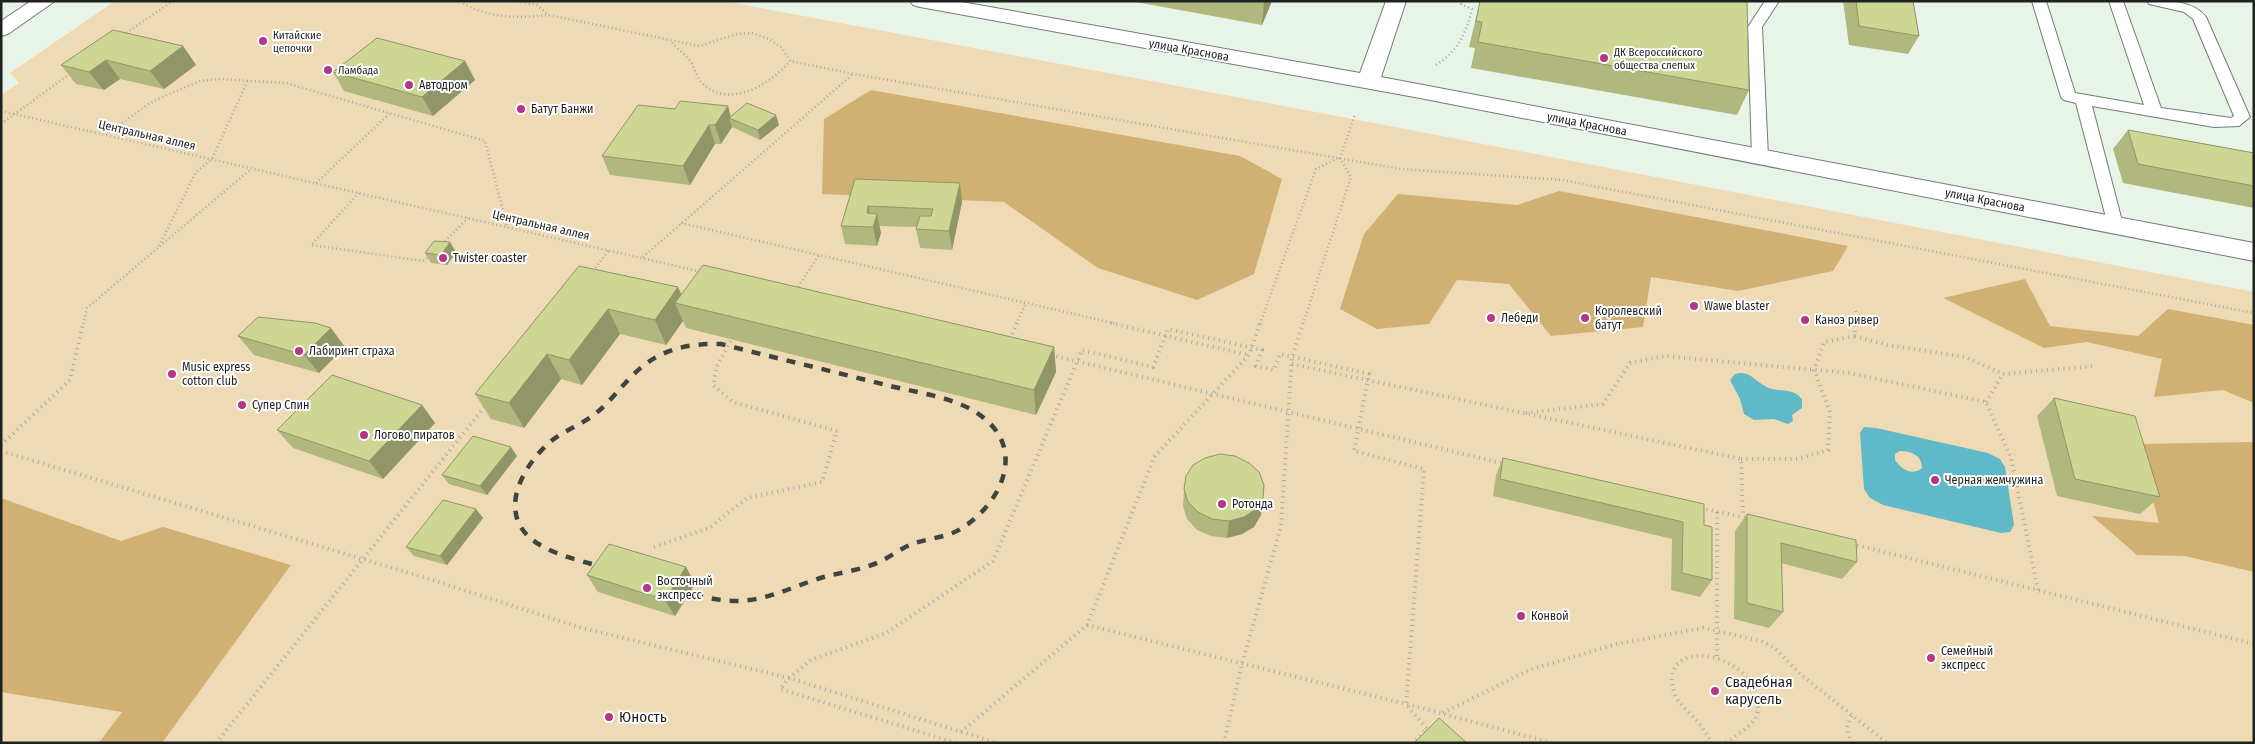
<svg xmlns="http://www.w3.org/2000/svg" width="2255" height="744" font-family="'Fira Sans Condensed',sans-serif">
<rect width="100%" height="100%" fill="#e7f4e7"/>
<!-- green -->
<path fill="#efdab6" d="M115,1H724L1353,119L2254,292V743H1V95L19,83L10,73Z"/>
<!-- forest -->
<path fill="#d1b073" d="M871,90L1240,156L1282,179L1254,274L1197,300L1098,268L1004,202L822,194L824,119Z
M1559,191L1848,246L1833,271L1738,291L1651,277L1643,327L1551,336L1509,284L1457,280L1429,324L1377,329L1340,309L1364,234L1398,194L1517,205Z
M2025,279L2050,326L2138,336L2168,309L2254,325V403L2223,390L2154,397L2162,359L2087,342L2044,348L1943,298Z
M2254,442V572L2185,556L2137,555L2092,516L2159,523L2138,444Z
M1,498L121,541L163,527L291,565L162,743H99L122,712L1,692Z"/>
<!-- water -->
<path fill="#60b9c8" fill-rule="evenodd" d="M1740,373C1752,373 1755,381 1765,386C1778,394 1791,386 1802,399V408L1792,415L1793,421L1788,424L1774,419L1754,420L1744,414L1740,399L1730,380L1735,374Z
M1864,427L1876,428L1988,453L2000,459L2005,467L2014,525L2010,532L2001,533L1883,505L1870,498L1864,489L1860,433ZM1900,451C1912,451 1922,456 1922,468C1912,476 1902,470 1895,460V454Z"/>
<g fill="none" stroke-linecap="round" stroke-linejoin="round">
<defs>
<path id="service" d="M1765,1H1779L1762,27L1768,157L1766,161H1754L1752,157L1748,27Z
M2032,1H2046L2075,93L2144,105L2109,1H2123L2161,108L2231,118L2234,116L2193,19L2184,12L2149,4L2147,1C2167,1 2193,0 2206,17L2250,117L2239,126L2214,127L2092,106L2123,225L2121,229H2109L2076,103L2064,100L2061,97Z"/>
<path id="minor" d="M910,1H956L1360,73L1386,1H1406L1381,77L2254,243V261L1420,98L920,7L913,5Z"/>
<path id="primary" d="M31,1H55L8,34L1,36V21Z"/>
</defs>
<!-- service casing -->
<use href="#service" stroke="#727d72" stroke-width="2"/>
<!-- minor casing -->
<use href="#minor" stroke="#727d72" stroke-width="2"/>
<!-- primary casing -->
<use href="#primary" stroke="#727d72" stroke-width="2"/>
<!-- path-far1 -->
<path stroke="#a5afa5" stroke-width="2.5" stroke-dasharray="1 3" stroke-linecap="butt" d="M460,1C486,19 519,18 549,15
M517,1L537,5L549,15L699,46L737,34L752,33L769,39L782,48L790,61L854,74L1401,169L1562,180L2254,313
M123,35L173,1
M672,43C678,49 686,55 691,62C695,69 697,78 702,83C729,110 771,84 790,61
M1436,65C1458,51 1466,34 1472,9L1461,4L1462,1
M1,111L702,272
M1,124L71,73
M106,135L147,105L164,96L200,81L219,79L286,83L485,141L507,226
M316,183L389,114
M359,193L311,245L423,261L430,255
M681,223L1117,324
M442,244L468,218
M159,246L196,172L212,159L248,80
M643,257L853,74
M593,271L609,250
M796,290L819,255
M83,324L87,308L251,169
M1016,324L1026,303
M1260,324L1316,169L1339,158
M1303,324L1351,177L1340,158L1355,114
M1855,324L1856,309"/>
<!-- path -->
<path stroke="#a5afa5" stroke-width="4" stroke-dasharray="1 4.5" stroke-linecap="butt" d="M1111,323L1248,355
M1855,336L1887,345L1965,357L2003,374L2094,366
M1010,339L1017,323
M1051,355L1505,464
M1292,364L1741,459L1743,517
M1986,402L2003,374
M1526,413L1603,404L1630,363L1664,356L1849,373L1986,402L2011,458L2038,590
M1,445L70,380L83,323
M1,451L423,577L582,628L789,678L997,743
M1741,459H1797L1828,450L1830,412L1814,370L1824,342L1855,336V323
M1701,508L1746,518
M1717,512V656
M1852,544L2254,644
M654,547L709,528L747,498L822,482L837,431L733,402L713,385L717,366
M1087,625L1406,704L1552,743
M1443,713L1529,670L1617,644L1703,628L1761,641L1775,648L1800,674L1887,743
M961,732L1087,625L1155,456L1249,355L1260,323
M216,743L486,405
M956,743L780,689L789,678L811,660L886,633L993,561L1082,350L1153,367L1168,329L1262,350L1256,366L1274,370L1280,354L1369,374L1354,451L1424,469L1406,704L1427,729L1413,743
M1224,743L1242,664L1281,526L1292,357L1303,323
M1713,743C1707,736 1703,728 1697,721C1690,713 1680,706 1675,695C1655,641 1737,645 1756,693C1759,701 1759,712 1755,719C1748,729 1735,736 1725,743
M1851,743L1847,728L1852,714"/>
<!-- service -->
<use href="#service" fill="#fff" fill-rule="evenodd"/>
<!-- minor -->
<use href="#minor" fill="#fff" fill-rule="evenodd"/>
<!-- primary -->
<use href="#primary" fill="#fff" fill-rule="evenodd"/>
<!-- rail -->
<path stroke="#3e453f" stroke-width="4.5" stroke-dasharray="9 9" stroke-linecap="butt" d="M609,569C572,557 507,549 516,496C520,476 534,456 550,442C563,431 581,425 595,414C609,403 619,389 632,376C657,350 686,343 721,344C776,358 831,371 886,385C917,393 960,397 985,419C1026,453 999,505 962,528C947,538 928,538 912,544C900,549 890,557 879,562C862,570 842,572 824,577C799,584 775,597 749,600C728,603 709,598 689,594"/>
<!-- path-bridge -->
<path stroke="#a5afa5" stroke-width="4" stroke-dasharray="1 4.5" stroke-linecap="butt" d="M717,366L731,340"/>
</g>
<!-- wall -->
<path fill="#b1b87e" d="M1130,1H1272L1262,25Z
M1480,1H1747L1749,90L1737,115L1471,68L1475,48L1469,47Z
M1843,1H1913L1919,36L1908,54L1849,45Z
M183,46L196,65L164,89L120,79L104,90L76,84L61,65Z
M465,61L475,80L433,116L344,91L333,72Z
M728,106L731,116L776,115L779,125L760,140L732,127L721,144H715L690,185L610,175L602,156L675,109Z
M2128,130L2254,153V208L2123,183L2113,149Z
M855,179L960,183L962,202L952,250L920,248L916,229L917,227L879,226L881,233L877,246L845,244L841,226Z
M456,252L447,265L431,263L425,253Z
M579,266L678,287L681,295L1054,347L1056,372L1036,415L686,328L683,321L666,345L620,334L582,385L561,379L524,428L491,419L475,394Z
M238,336L345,347L319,373L254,355Z
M2054,398L2160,497L2140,514L2057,496L2037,416Z
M422,405L435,423L383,479L293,448L277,430Z
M517,456L487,495L449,484L442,475Z
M1503,458L1704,525L1712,580L1700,597L1671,590L1672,539L1493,496L1496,475Z
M1184,489L1261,515L1254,527L1242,534L1227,538L1211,536L1197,530L1187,519L1183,506Z
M476,509L483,518L447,565L414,556L406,547Z
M1747,514L1857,562L1842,579L1781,563L1783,612L1769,628L1734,619L1735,531Z
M686,567L695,584L675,616L598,592L587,575Z"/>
<!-- shaded-wall -->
<path fill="#909667" d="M1264,1H1272L1262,25Z
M183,46L196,65L164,89L150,71Z
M106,60L120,79L104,90L89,72Z
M465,61L475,80L433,116L422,97Z
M728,106L731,119L729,118L732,127L721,144L715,125Z
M776,115L779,125L760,140L758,130Z
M709,125L715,144L690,185L683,166Z
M960,183L962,202L952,250L949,231Z
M868,206L873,225L867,213Z
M877,214L881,233L877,246L873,227Z
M450,242L456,252L447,265L441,255Z
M678,287L686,305L675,303L683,321L666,345L655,320Z
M608,309L620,334L582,385L569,360Z
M331,328L345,347L319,373L304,355Z
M1054,347L1056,372L1036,415L1034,390Z
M547,354L561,379L524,428L509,403Z
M422,405L435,423L383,479L369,461Z
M511,447L517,456L487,495L480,486Z
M1263,498L1261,515L1254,527L1242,534L1227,538L1229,521Z
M476,509L483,518L447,565L440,556Z
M686,567L695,584L675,616L665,600Z"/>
<!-- building -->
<path fill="#ced693" stroke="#909667" d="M1480,1H1747L1749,90L1478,42L1482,22L1476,21Z
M1856,1H1913L1919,36L1859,26Z
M113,30L183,46L150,71L106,60L89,72L61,65Z
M377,38L465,61L422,97L333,72Z
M680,101L728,106L715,125H709L683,166L602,156L638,105L675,109Z
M747,103L776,115L758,130L729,118Z
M2128,130L2254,153V186L2138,164Z
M855,179L960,183L949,231L916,229L920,216H931L933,209L868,206L867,213L877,214L873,227L841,226Z
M434,241L450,242L441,255L425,253Z
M703,265L1054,347L1034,390L675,303Z
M579,266L678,287L655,320L608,309L569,360L547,354L509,403L475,394Z
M258,317L315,323L331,328L304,355L238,336Z
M332,375L422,405L369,461L277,430Z
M2054,398L2135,416L2160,497L2075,479Z
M473,436L511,447L480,486L442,475Z
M1220,454L1235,456L1249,463L1259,472L1264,485L1263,498L1256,509L1244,517L1229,521L1212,519L1198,512L1188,502L1184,489L1186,476L1193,465L1205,458Z
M1503,458L1704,504V525L1712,527V580L1682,573L1683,522L1500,479Z
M443,500L476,509L440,556L406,547Z
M1747,514L1856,540L1857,562L1781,543L1783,612L1747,603Z
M609,544L686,567L665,600L587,575Z
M1439,718L1467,743H1414Z"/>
<!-- markers -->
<g fill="#b43686" stroke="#fff" stroke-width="2">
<circle cx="263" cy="41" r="5"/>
<circle cx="1604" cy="58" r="5"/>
<circle cx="328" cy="70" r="5"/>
<circle cx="409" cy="85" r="5"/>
<circle cx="521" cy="109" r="5"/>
<circle cx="443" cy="258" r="5"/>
<circle cx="1694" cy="306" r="5"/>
<circle cx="1491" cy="318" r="5"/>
<circle cx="1585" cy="318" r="5"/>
<circle cx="1805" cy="320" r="5"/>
<circle cx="299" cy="351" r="5"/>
<circle cx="172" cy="374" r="5"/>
<circle cx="242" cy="405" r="5"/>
<circle cx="364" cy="435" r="5"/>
<circle cx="1935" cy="480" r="5"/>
<circle cx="1222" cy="504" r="5"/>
<circle cx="647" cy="588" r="5"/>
<circle cx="1521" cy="616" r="5"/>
<circle cx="1931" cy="658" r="5"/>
<circle cx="1715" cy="691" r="5"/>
<circle cx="609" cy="717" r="5"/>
</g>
<g text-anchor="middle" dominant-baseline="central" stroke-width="4" stroke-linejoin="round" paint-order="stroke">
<!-- far-poi labels -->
<g font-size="11" fill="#1d221e" stroke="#fff" text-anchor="start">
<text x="273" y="35">Китайские<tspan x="273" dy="13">цепочки</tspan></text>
<text x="1614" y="52">ДК Всероссийского<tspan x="1614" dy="13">общества слепых</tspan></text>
<text x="338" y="70">Ламбада</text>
</g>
<!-- street labels -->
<g font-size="12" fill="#1d221e" stroke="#fff">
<text transform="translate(1189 50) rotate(10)">улица Краснова</text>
<text transform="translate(1587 124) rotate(11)">улица Краснова</text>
<text transform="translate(147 135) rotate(13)">Центральная аллея</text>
<text transform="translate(1985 200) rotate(11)">улица Краснова</text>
<text transform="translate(541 225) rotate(13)">Центральная аллея</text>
</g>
<!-- poi labels -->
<g font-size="12" fill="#1d221e" stroke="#fff" text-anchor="start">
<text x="419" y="85">Автодром</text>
<text x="531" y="109">Батут Банжи</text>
<text x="453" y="258">Twister coaster</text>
<text x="1704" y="306">Wawe blaster</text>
<text x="1595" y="311">Королевский<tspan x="1595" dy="14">батут</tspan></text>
<text x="1501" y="318">Лебеди</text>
<text x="1815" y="320">Каноэ ривер</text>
<text x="309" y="351">Лабиринт cтраха</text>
<text x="182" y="367">Music express<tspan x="182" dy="14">cotton club</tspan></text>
<text x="252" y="405">Супер Спин</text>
<text x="374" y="435">Логово пиратов</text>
<text x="1945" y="480">Черная жемчужина</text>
<text x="1232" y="504">Ротонда</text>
<text x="657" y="581">Восточный<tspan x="657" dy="14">экспресс</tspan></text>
<text x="1531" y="616">Конвой</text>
<text x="1941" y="651">Семейный<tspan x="1941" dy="14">экспресс</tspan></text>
</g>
<!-- near-poi labels -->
<g font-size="15" fill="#1d221e" stroke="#fff" text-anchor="start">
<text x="1725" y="682">Свадебная<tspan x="1725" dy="17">карусель</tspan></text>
<text x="619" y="717">Юность</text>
</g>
</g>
<!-- border -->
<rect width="2255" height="744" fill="none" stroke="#1d221e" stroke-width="5"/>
</svg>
